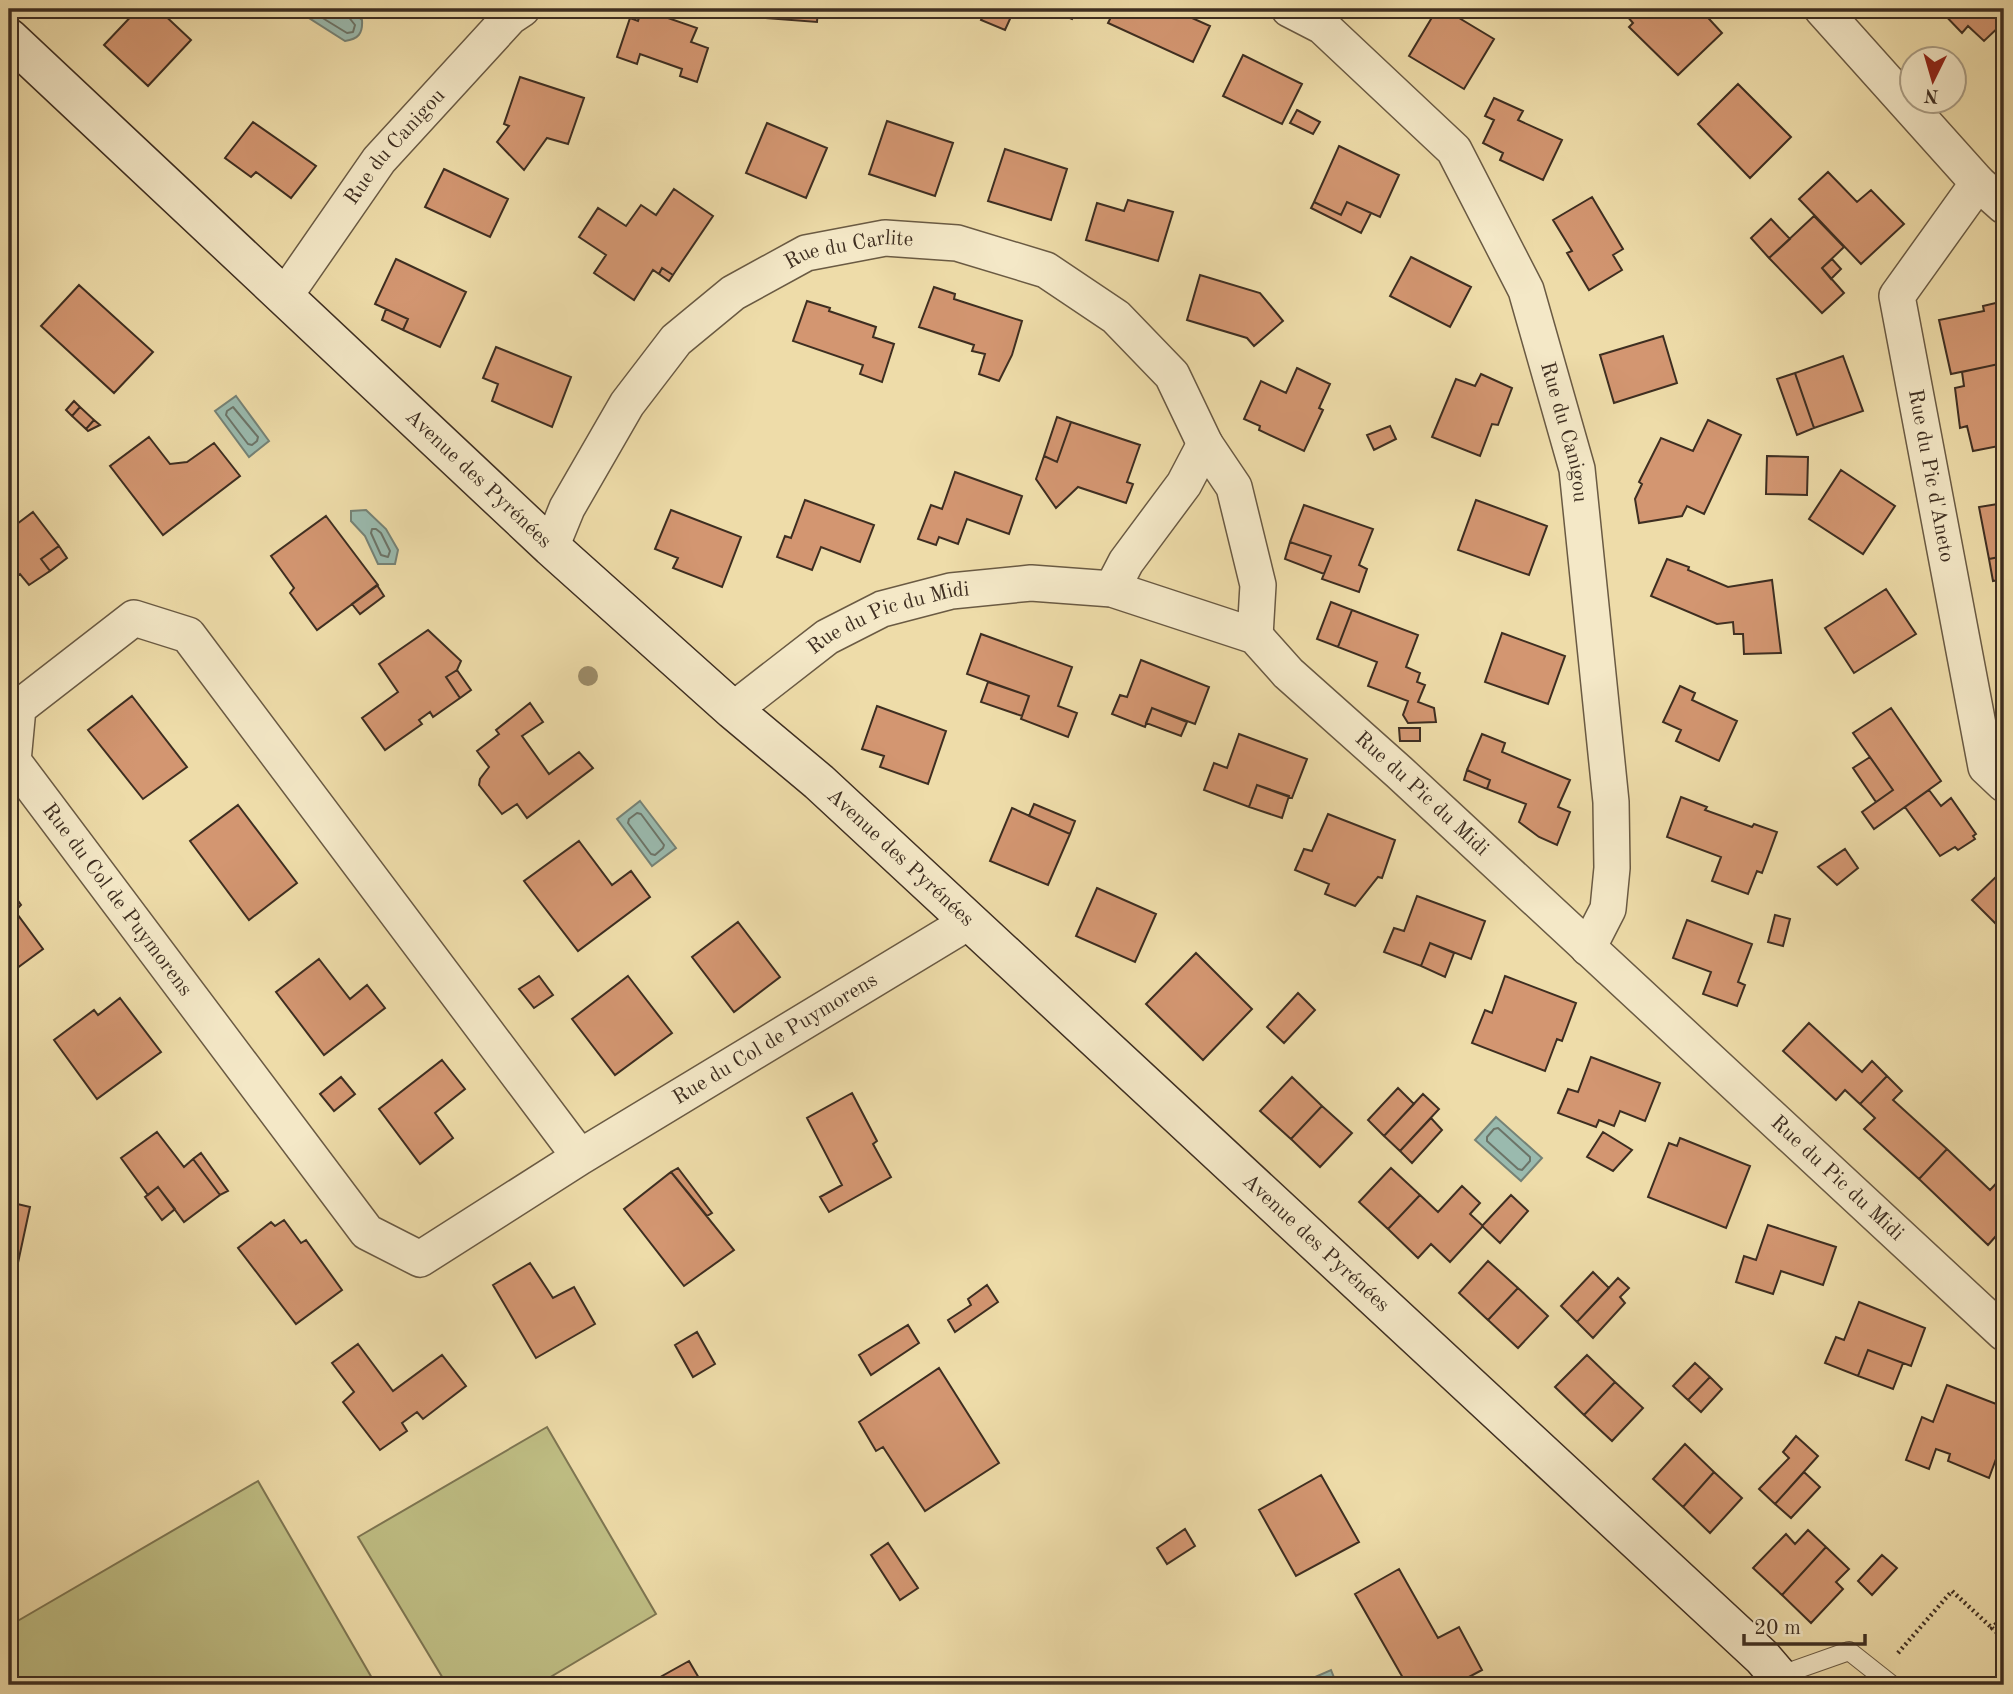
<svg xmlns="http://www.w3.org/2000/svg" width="2013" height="1694" font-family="'Old Standard TT',serif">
<rect width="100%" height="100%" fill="#eedca9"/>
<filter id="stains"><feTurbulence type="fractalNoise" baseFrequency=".00286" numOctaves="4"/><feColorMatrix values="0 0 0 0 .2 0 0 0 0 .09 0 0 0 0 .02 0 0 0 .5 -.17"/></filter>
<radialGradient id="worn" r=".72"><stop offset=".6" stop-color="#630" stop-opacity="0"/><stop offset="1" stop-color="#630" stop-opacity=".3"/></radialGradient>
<!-- green -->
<path fill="#bfbe84" stroke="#7e7652" stroke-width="2" d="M547,1427L656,1614L537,1685H447L358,1537Z
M258,1481L376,1685H9V1626Z"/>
<!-- water -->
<path fill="#9abaae" stroke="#758276" stroke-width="2" d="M306,9H350L362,20C363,34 358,39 345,41L309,18Z
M236,396L269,441L249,457L215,411Z
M366,510L386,529L398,550L395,564H378L365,536L351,521V511Z
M640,801L676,848L652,866L617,819Z
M1496,1117L1542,1158L1521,1181L1475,1140Z
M1331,1670L1337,1685H1297Z"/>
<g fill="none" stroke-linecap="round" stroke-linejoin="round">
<!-- shore -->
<path stroke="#6c7468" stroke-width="2" d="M313,9L316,14L347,33L353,32L355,25L347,15L346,9
M233,407L258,437L257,441L252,445L248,444L226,415L227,411Z
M372,529H376L381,533L390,551L388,557L381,555L371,533Z
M637,813L641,814L664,845L663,848L655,855L651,854L628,823L629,819Z
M1498,1128L1530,1157V1161L1522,1170L1518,1169L1487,1141V1137L1494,1129Z"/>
</g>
<!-- building -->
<path fill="#d39671" stroke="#3e2e21" stroke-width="2" d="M138,9H158L191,40L148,86L104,45Z
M642,9L697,28L691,42L708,48L697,82L680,76L682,69L640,54L637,64L617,57L630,18L638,21Z
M744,9H818L817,22L753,17V10Z
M986,9H1029L1026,16L1014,10L1005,30L981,20Z
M1047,9H1076L1072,19Z
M1115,9H1172L1210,26L1193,62L1108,23Z
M1437,9H1444L1494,39L1464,89L1409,56Z
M1621,9H1700L1722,33L1678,75L1629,27L1633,23Z
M1939,9H2004V22L1984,41L1968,26L1962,33Z
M1243,55L1302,84L1282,124L1223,96Z
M520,77L584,98L568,144L547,138L524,170L497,142L509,126L504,124Z
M1738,84L1791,137L1750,178L1698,124Z
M1494,98L1523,111L1518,120L1562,140L1543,180L1500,160L1503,153L1483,143L1494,120L1485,116Z
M1297,110L1320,122L1313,134L1290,123Z
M887,121L953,143L935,196L869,174Z
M253,122L316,166L291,198L256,172L251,177L225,158Z
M767,123L827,148L806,198L746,173Z
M1339,146L1399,175L1380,217L1347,202L1341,215L1314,202Z
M1005,149L1067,169L1051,220L988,201Z
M444,169L508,199L490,237L425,207Z
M1828,172L1857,202L1871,190L1904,224L1861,264L1799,199Z
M674,189L713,216L673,275L662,268L659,274L653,270L634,300L594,273L606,255L579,237L598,208L626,226L641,205L656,215Z
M1592,197L1623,249L1613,255L1622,270L1589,290L1567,253L1572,251L1553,220Z
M1128,200L1173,212L1158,261L1086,240L1097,203L1124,211Z
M1314,202L1341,215L1347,202L1371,213L1361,233L1311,208Z
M1814,216L1844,247L1822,268L1844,293L1822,313L1769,258Z
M1771,219L1790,239L1769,258L1751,238Z
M1411,257L1471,287L1450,327L1390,296Z
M396,259L466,292L440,347L403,330L408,319L375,304Z
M1832,259L1841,269L1831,279L1822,268Z
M662,268L673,275L669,281L659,274Z
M1200,275L1260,293L1283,321L1254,346L1247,338L1187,320Z
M79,285L153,352L114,393L41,326Z
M934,287L955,294L954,299L1022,321L1012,355L999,381L979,374L985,354L972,351L974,345L919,327Z
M807,301L830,308L829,311L876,327L873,337L894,344L882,382L860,374L863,365L793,341Z
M2004,301V363L1951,374L1939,320L1984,311L1983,306Z
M386,309L408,319L403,330L382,320Z
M1663,336L1677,383L1614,403L1600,355Z
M496,347L571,377L552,427L492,401L498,384L483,378Z
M1843,356L1863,411L1814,428L1795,373Z
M2003,363L2004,445L1973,451L1967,426L1960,428L1955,388L1964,386L1962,372Z
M1297,368L1330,384L1319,408L1323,410L1304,451L1259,430L1260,426L1244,419L1261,381L1286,393Z
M1795,373L1814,428L1797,435L1777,379Z
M1481,374L1512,388L1498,425L1492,424L1480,456L1432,437L1456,379L1475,386Z
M74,401L80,407L72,416L66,410Z
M80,407L94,420L86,429L72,416Z
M1057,417L1071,422L1057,462L1044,456Z
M94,420L100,425L88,431L86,429Z
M1708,420L1741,435L1704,514L1687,506L1682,516L1639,523L1635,499L1642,484L1639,482L1661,438L1693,451Z
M1071,422L1140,445L1127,482L1133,484L1126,503L1078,487L1056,508L1036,479L1044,456L1057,462Z
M1390,426L1396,439L1374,450L1367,435Z
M149,437L170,464L187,462L214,443L240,476L163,535L110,466Z
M1767,456L1808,457L1807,495L1766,494Z
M1841,470L1895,506L1863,554L1809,519Z
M955,472L1022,496L1009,534L967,519L958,544L939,537L936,545L918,539L931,505L942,509Z
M805,500L874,525L860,562L821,547L812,570L777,557L785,536L791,538Z
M1476,500L1547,526L1529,575L1458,550Z
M2004,503V556L1989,559L1979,507Z
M1304,505L1373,529L1359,565L1367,569L1359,592L1322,579L1331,556L1290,542Z
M671,510L741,537L722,587L673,568L678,558L655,549Z
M33,512L59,546L41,559L50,571L29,585L20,574L9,581V530Z
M326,516L378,585L317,630L290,593L294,588L271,556Z
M1290,542L1331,556L1324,574L1285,559Z
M59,546L67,558L50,571L41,559Z
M2004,556V579L1993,581L1989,559Z
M1667,559L1689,567L1688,570L1728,587L1772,580L1781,653L1744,654L1743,634H1734L1733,622L1717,624L1651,596Z
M377,585L384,596L360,614L352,604Z
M1886,589L1916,634L1854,673L1825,628Z
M1331,602L1352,610L1338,647L1317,639Z
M1352,610L1418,635L1406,667L1420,673L1417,682L1425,685L1418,702L1434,708L1436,722L1408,723L1403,715L1408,701L1368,686L1377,662L1338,647Z
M428,630L461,661L457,670L446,677L460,698L433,717L430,712L419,720L422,724L385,750L362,718L398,692L379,664Z
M1502,633L1565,656L1548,704L1485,682Z
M981,634L1072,667L1058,706L1077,713L1068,737L1021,719L1029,696L967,674Z
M1141,660L1209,687L1195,724L1152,708L1145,727L1112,714L1120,695L1127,697Z
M457,670L471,690L460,698L446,677Z
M988,682L1029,696L1022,716L981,702Z
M1680,686L1695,693L1692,700L1737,721L1719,761L1676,741L1681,730L1663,722Z
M132,696L187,767L143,799L88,730Z
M530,703L543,722L522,736L549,774L579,752L593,768L527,818L517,804L502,814L479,785L480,779L489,767L477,751L499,734L496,730Z
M877,706L946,731L928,784L880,767L884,756L862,749Z
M1152,708L1187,722L1181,736L1146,723Z
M1891,708L1941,781L1874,829L1862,812L1893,790L1853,733Z
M1399,728H1420V741H1400Z
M1239,734L1307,759L1292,798L1257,785L1249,807L1204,790L1214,763L1227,768Z
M1482,734L1505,743L1502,752L1570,780L1558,807L1570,812L1557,845L1539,837L1519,822L1526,804L1487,789L1490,780L1467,770Z
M1870,757L1893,790L1876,802L1853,768Z
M1467,770L1490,780L1487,789L1464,780Z
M1257,785L1289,796L1282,818L1249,807Z
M1929,790L1941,806L1951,798L1976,834L1973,836L1975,839L1958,850L1955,847L1940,856L1905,807Z
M1681,797L1707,807L1705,810L1752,827L1754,824L1777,832L1762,873L1757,871L1748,894L1712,881L1721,857L1667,837Z
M1034,804L1075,821L1070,834L1029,816Z
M238,805L297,883L249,920L190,841Z
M1012,808L1070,834L1048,885L990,861Z
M1328,814L1395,840L1382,878L1378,877L1355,906L1325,894L1329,884L1295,870L1304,849L1312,851Z
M579,841L612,885L631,871L650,897L578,951L524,881Z
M1845,849L1858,868L1837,885L1818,867Z
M2004,869V932L1972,900Z
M9,888L21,905L15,911L43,949L9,974Z
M1097,888L1156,914L1135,962L1076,936Z
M1417,896L1485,921L1471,959L1430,943L1421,966L1384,952L1394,928L1404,931Z
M1775,915L1790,919L1783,946L1768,942Z
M1687,920L1752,944L1738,982L1745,985L1737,1006L1703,994L1711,972L1673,958Z
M738,922L780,977L734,1012L692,957Z
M1430,943L1454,953L1445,977L1421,966Z
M1196,953L1252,1009L1203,1060L1146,1004Z
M319,959L350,999L367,985L385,1008L324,1055L276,992Z
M539,976L553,995L534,1008L519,989Z
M628,976L672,1033L615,1075L572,1019Z
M1505,976L1576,1003L1562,1041L1557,1039L1545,1071L1472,1043L1485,1010L1492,1013Z
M1298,993L1315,1010L1284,1043L1267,1027Z
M120,998L161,1052L97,1099L54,1040L94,1010L98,1015Z
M1809,1023L1862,1072L1872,1061L1887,1076L1860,1104L1845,1090L1836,1100L1783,1051Z
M1591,1057L1660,1083L1645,1121L1620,1111L1614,1126L1599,1120L1596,1127L1558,1113L1568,1089L1578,1092Z
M442,1060L465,1089L435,1113L453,1138L420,1164L379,1109Z
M1887,1076L1902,1091L1893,1100L1947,1149L1919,1179L1864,1129L1875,1118L1860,1104Z
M341,1077L355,1094L334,1111L320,1094Z
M1292,1077L1322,1106L1291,1139L1260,1111Z
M1398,1088L1414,1104L1384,1136L1368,1120Z
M852,1093L877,1141L873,1144L891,1177L829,1212L820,1197L842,1185L807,1118Z
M1423,1094L1439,1109L1400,1151L1384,1136Z
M1322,1106L1352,1133L1320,1167L1291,1139Z
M1431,1118L1442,1130L1412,1163L1400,1151Z
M157,1132L184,1167L193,1159L220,1195L184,1222L158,1187L148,1195L121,1158Z
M1603,1132L1632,1150L1613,1171L1587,1157Z
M1680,1138L1750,1166L1726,1228L1648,1197L1669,1143L1677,1146Z
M1947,1149L1990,1190L2004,1175V1227L1988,1245L1919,1179Z
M201,1153L228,1191L220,1195L193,1159Z
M678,1168L712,1213L707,1216L671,1172Z
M1391,1168L1420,1195L1388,1229L1359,1202Z
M671,1172L734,1250L684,1286L624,1209Z
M1462,1186L1480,1203L1470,1214L1483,1226L1450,1262L1431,1244L1418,1258L1388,1229L1420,1195L1438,1212Z
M158,1187L175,1209L162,1220L145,1197Z
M1511,1195L1528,1211L1500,1243L1482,1226Z
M9,1202L30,1207L16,1272L9,1270Z
M284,1220L301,1243L306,1240L342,1290L296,1324L238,1248L271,1222L275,1226Z
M1768,1225L1836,1247L1823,1285L1781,1271L1773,1294L1736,1282L1744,1256L1756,1260Z
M1488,1261L1518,1288L1488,1320L1459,1293Z
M530,1263L553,1298L574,1287L595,1324L536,1358L493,1285Z
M1593,1272L1609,1288L1577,1322L1561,1306Z
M1618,1278L1629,1288L1620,1297L1625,1303L1593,1338L1577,1322Z
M987,1285L998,1302L955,1332L948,1320L971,1305L968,1299Z
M1518,1288L1548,1316L1518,1348L1488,1320Z
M1859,1302L1925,1328L1911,1366L1868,1350L1858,1376L1825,1363L1836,1337L1844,1340Z
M908,1325L919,1343L871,1375L859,1355Z
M697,1332L715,1364L693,1377L675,1345Z
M358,1344L393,1391L442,1355L466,1386L423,1419L417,1412L402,1423L407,1431L380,1450L343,1402L354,1392L332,1363Z
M1868,1350L1903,1363L1893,1389L1858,1376Z
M1587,1355L1615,1382L1584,1415L1555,1387Z
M1695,1363L1710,1377L1688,1400L1673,1386Z
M939,1368L999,1463L925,1511L883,1447L876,1451L859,1422Z
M1710,1377L1722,1389L1701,1412L1688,1400Z
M1615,1382L1643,1408L1612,1441L1584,1415Z
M1947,1385L2004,1407V1437L1989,1478L1948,1461L1950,1454L1936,1449L1929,1469L1906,1460L1922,1417L1933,1422Z
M1796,1436L1818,1456L1775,1504L1759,1489L1789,1458L1783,1452Z
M1685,1444L1714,1472L1683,1507L1653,1479Z
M1714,1472L1742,1498L1710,1533L1683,1507Z
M1804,1472L1820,1487L1791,1518L1775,1504Z
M1321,1475L1359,1542L1296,1576L1259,1510Z
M1185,1529L1195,1546L1167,1564L1157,1548Z
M1808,1530L1826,1547L1782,1595L1753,1568L1786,1534L1795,1544Z
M888,1543L918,1588L900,1600L871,1555Z
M1826,1547L1849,1569L1836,1582L1843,1589L1811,1623L1782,1595Z
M1882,1555L1897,1568L1872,1595L1858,1581Z
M1399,1569L1438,1638L1459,1627L1482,1670L1454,1685H1407L1355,1594Z
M689,1661L703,1685H646Z"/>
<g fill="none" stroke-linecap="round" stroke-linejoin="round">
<defs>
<path id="lane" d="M1778,1676L1849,1651L1892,1685"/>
<g id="street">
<path id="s1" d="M1289,9L1322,26L1454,150L1526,290L1577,469L1611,802L1612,868L1608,909L1588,948"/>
<path d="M1822,9L1978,183L2004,206"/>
<path id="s2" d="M1978,183L1897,296L1986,767L2004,784"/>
<path id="s3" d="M284,297L379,160L510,17L522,9"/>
<path id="s4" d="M551,547L567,508L627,404L676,340L733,293L806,253L885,238L957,243L1046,270L1116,317L1172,375L1205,444"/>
<path d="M1112,589L1126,562L1184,484L1205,444L1234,487L1258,585L1255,636"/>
<path id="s5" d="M733,710L827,637L882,609L951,591L1031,583L1112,589L1255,636L1288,673L1399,772L2004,1333"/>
<path id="s6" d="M580,1157L188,635L134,618L18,708L13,761L367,1232L420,1259L580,1157L970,921"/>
</g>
<g id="secondary">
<path id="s7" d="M9,38L551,547L733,710L819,782L1762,1657L1786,1685"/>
</g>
</defs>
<!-- lane casing -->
<use href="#lane" stroke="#6a5a43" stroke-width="20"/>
<!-- street casing -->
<use href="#street" stroke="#6a5a43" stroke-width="38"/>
<!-- secondary casing -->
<use href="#secondary" stroke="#3e2e21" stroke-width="41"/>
<!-- path -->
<path stroke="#3e2e21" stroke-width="4.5" stroke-dasharray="2 3.5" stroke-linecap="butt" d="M2004,1616L1992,1628L2004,1639
M1898,1653L1952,1591L1992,1628"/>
<!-- lane -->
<use href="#lane" stroke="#f4e8c7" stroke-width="18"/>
<!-- street -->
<use href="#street" stroke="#f4e8c7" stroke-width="35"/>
<!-- secondary -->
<use href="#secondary" stroke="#f4e8c7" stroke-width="38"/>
</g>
<!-- trees -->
<circle fill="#9c8c69" cx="588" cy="676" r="10"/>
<g text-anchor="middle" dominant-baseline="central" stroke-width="5" stroke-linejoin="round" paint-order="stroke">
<!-- street labels -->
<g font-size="21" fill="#3e2e21" stroke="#f4e8c7">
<text stroke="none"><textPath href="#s3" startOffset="187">Rue du Canigou</textPath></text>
<text stroke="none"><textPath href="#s4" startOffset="443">Rue du Carlite</textPath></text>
<text stroke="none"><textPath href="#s1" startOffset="523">Rue du Canigou</textPath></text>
<text stroke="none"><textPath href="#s2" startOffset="322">Rue du Pic d'Aneto</textPath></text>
<text stroke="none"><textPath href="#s7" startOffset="644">Avenue des Pyrénées</textPath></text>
<text stroke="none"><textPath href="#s5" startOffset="184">Rue du Pic du Midi</textPath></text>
<text stroke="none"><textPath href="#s5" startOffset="794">Rue du Pic du Midi</textPath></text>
<text stroke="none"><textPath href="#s7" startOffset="1211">Avenue des Pyrénées</textPath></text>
<text stroke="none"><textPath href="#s6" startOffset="1083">Rue du Col de Puymorens</textPath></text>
<text stroke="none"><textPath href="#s6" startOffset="1976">Rue du Col de Puymorens</textPath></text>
<text stroke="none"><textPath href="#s5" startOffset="1360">Rue du Pic du Midi</textPath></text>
<text stroke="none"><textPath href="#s7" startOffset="1778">Avenue des Pyrénées</textPath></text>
</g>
</g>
<!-- margin -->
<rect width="2013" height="1694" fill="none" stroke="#eedca9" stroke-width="35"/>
<rect x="10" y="10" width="1992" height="1673" fill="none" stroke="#3e2e21" stroke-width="3.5"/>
<rect x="18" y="18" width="1978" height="1659" fill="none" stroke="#3e2e21" stroke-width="2"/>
<!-- north arrow -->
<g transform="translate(1933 80) rotate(185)"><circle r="33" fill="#f4e8c7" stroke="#ab9e85" stroke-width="2"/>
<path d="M0-5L12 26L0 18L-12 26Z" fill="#8f2418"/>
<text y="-10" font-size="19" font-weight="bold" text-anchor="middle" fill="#3e2e21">N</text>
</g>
<!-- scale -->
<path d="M1744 1634v10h121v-10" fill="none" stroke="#3e2e21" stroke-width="3.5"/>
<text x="1754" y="1634" font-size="21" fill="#3e2e21" stroke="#f4e8c7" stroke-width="5" paint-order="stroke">20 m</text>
<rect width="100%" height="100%" filter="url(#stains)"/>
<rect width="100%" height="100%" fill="url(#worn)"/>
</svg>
